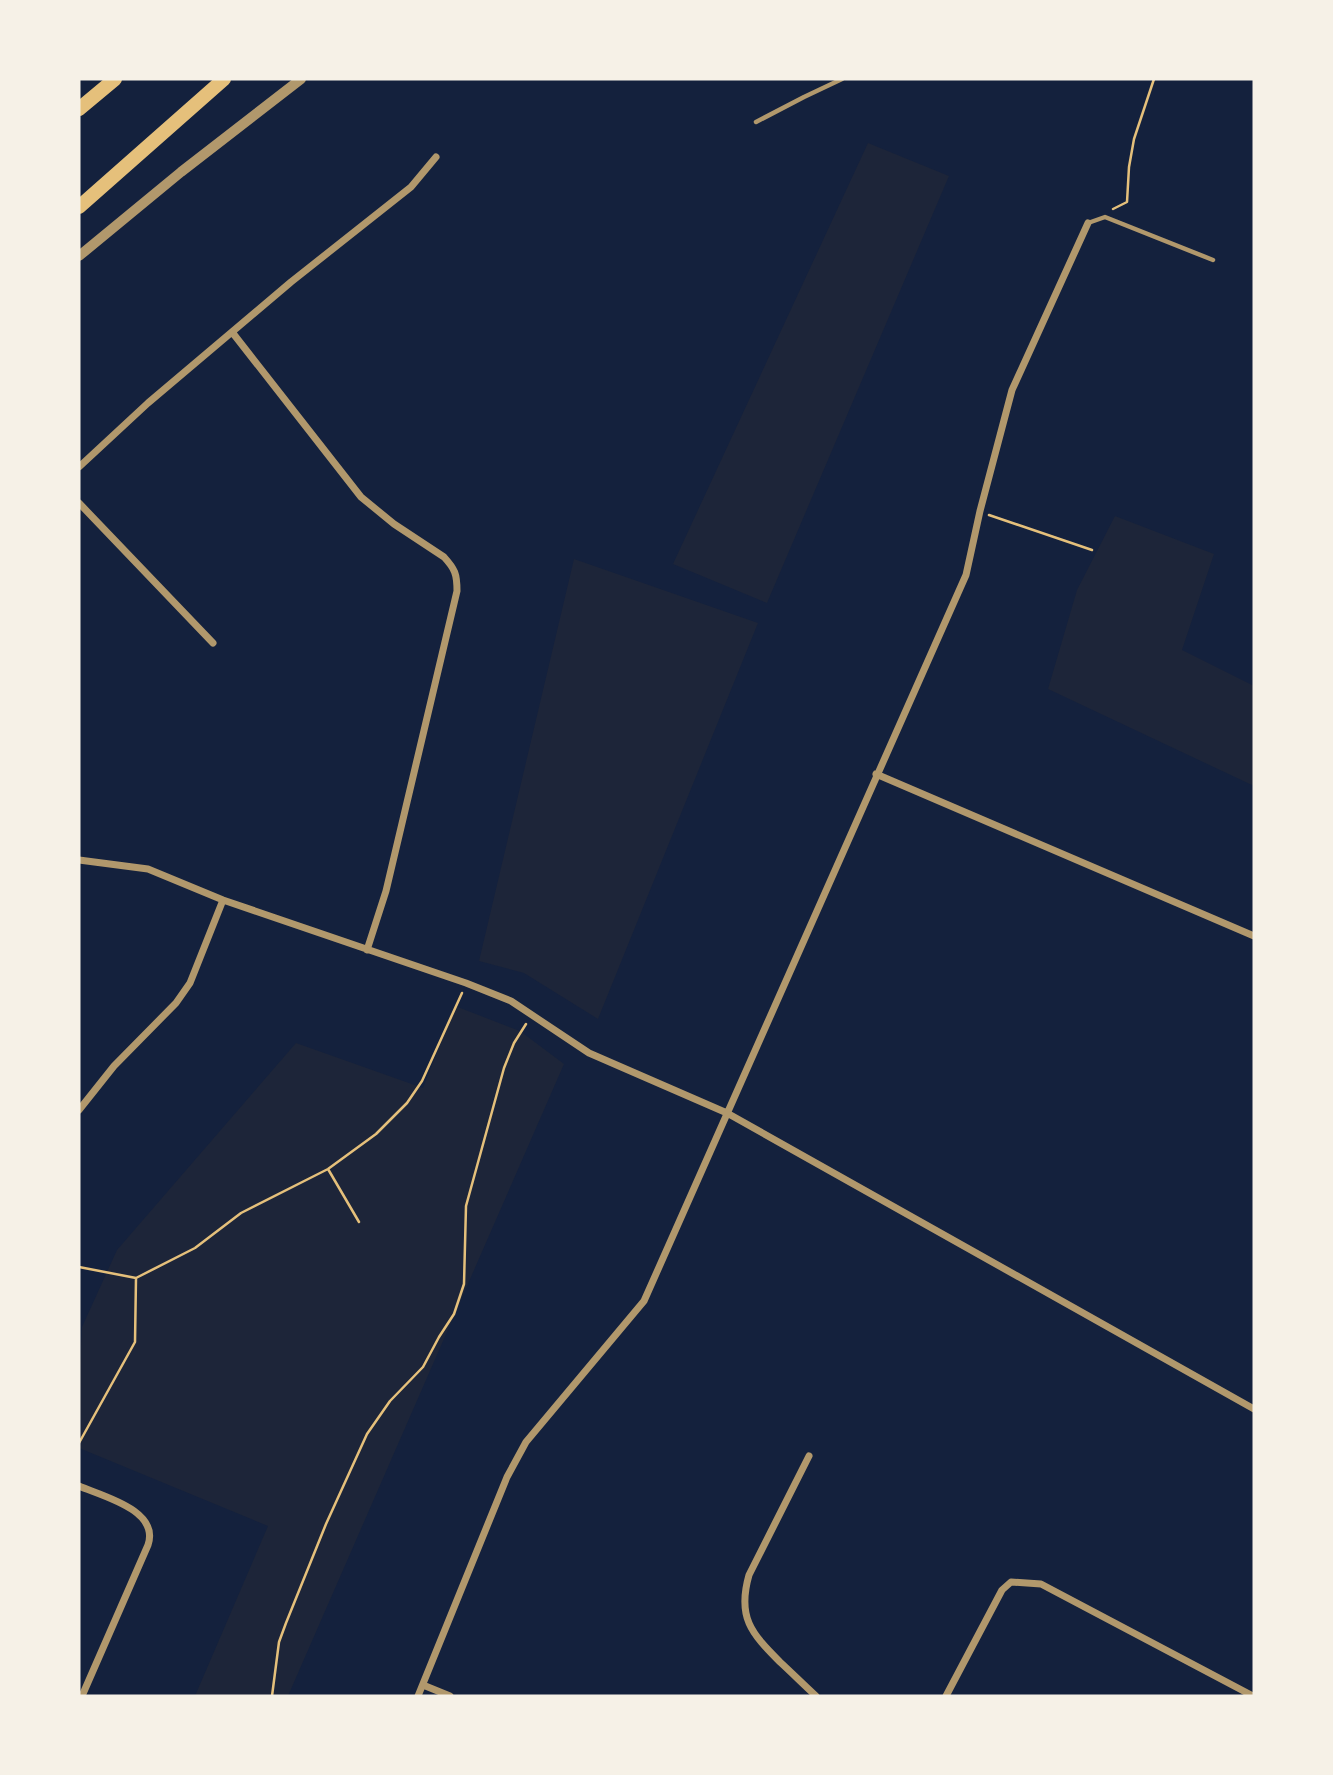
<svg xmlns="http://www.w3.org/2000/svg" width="1333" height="1775" font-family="'Varela Round',sans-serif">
<rect width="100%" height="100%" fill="#14213d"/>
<!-- green -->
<path fill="#1d2539" d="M868,143L949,176L767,603L673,564Z
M1115,516L1214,554L1182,650L1254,686V786L1048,689L1077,590Z
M574,559L758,623L598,1019L524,973L479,961Z
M455,1006L520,1031L564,1064L288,1696H195L268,1526L79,1448V1382L82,1327L117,1250L296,1043L423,1088Z"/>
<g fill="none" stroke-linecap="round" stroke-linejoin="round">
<!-- path -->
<path stroke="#e5c07b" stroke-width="2.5" d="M1113,209L1127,202L1129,167L1134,139L1154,79
M989,515L1092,550
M328,1169L359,1222
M79,1267L136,1278L195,1248L241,1213L328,1169L376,1134L407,1103L422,1081L462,993
M79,1443L135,1342L136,1278
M272,1696L279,1642L286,1623L326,1524L367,1434L390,1401L423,1367L439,1337L454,1314L464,1284L466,1206L504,1068L514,1043L526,1024"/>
<!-- service -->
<path stroke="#b1986c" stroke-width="4.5" d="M756,122L804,97L842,79
M1088,223L1105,217L1213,260"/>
<!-- minor -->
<path stroke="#b1986c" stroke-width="7" d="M232,332L361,497L394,524L444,557C455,569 457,574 457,591L386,891L367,950
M79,467L148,403L291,282L411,187L436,157
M79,503L213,643
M876,774L1254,936
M79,860L148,869L223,900L466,983L511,1001L589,1053L727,1113L1254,1409
M79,1110L114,1066L176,1003L190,983L223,900
M809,1456L749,1575C737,1617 751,1633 780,1662C792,1673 804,1685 816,1696
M79,1486C102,1496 160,1510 148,1545L82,1696
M423,1685L450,1696
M418,1696L507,1477L526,1442L644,1301L966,575L980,511L1012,390L1088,223
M946,1696L1002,1590L1011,1582L1041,1584L1253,1696"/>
<!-- tertiary -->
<path stroke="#b1986c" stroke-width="10" d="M79,256L181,172L301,79"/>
<!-- motorway -->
<path stroke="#e5c07b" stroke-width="14" d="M79,109L115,79
M79,207L224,79"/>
</g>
<!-- border -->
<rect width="1333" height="1775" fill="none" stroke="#f6f1e7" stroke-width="161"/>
</svg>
